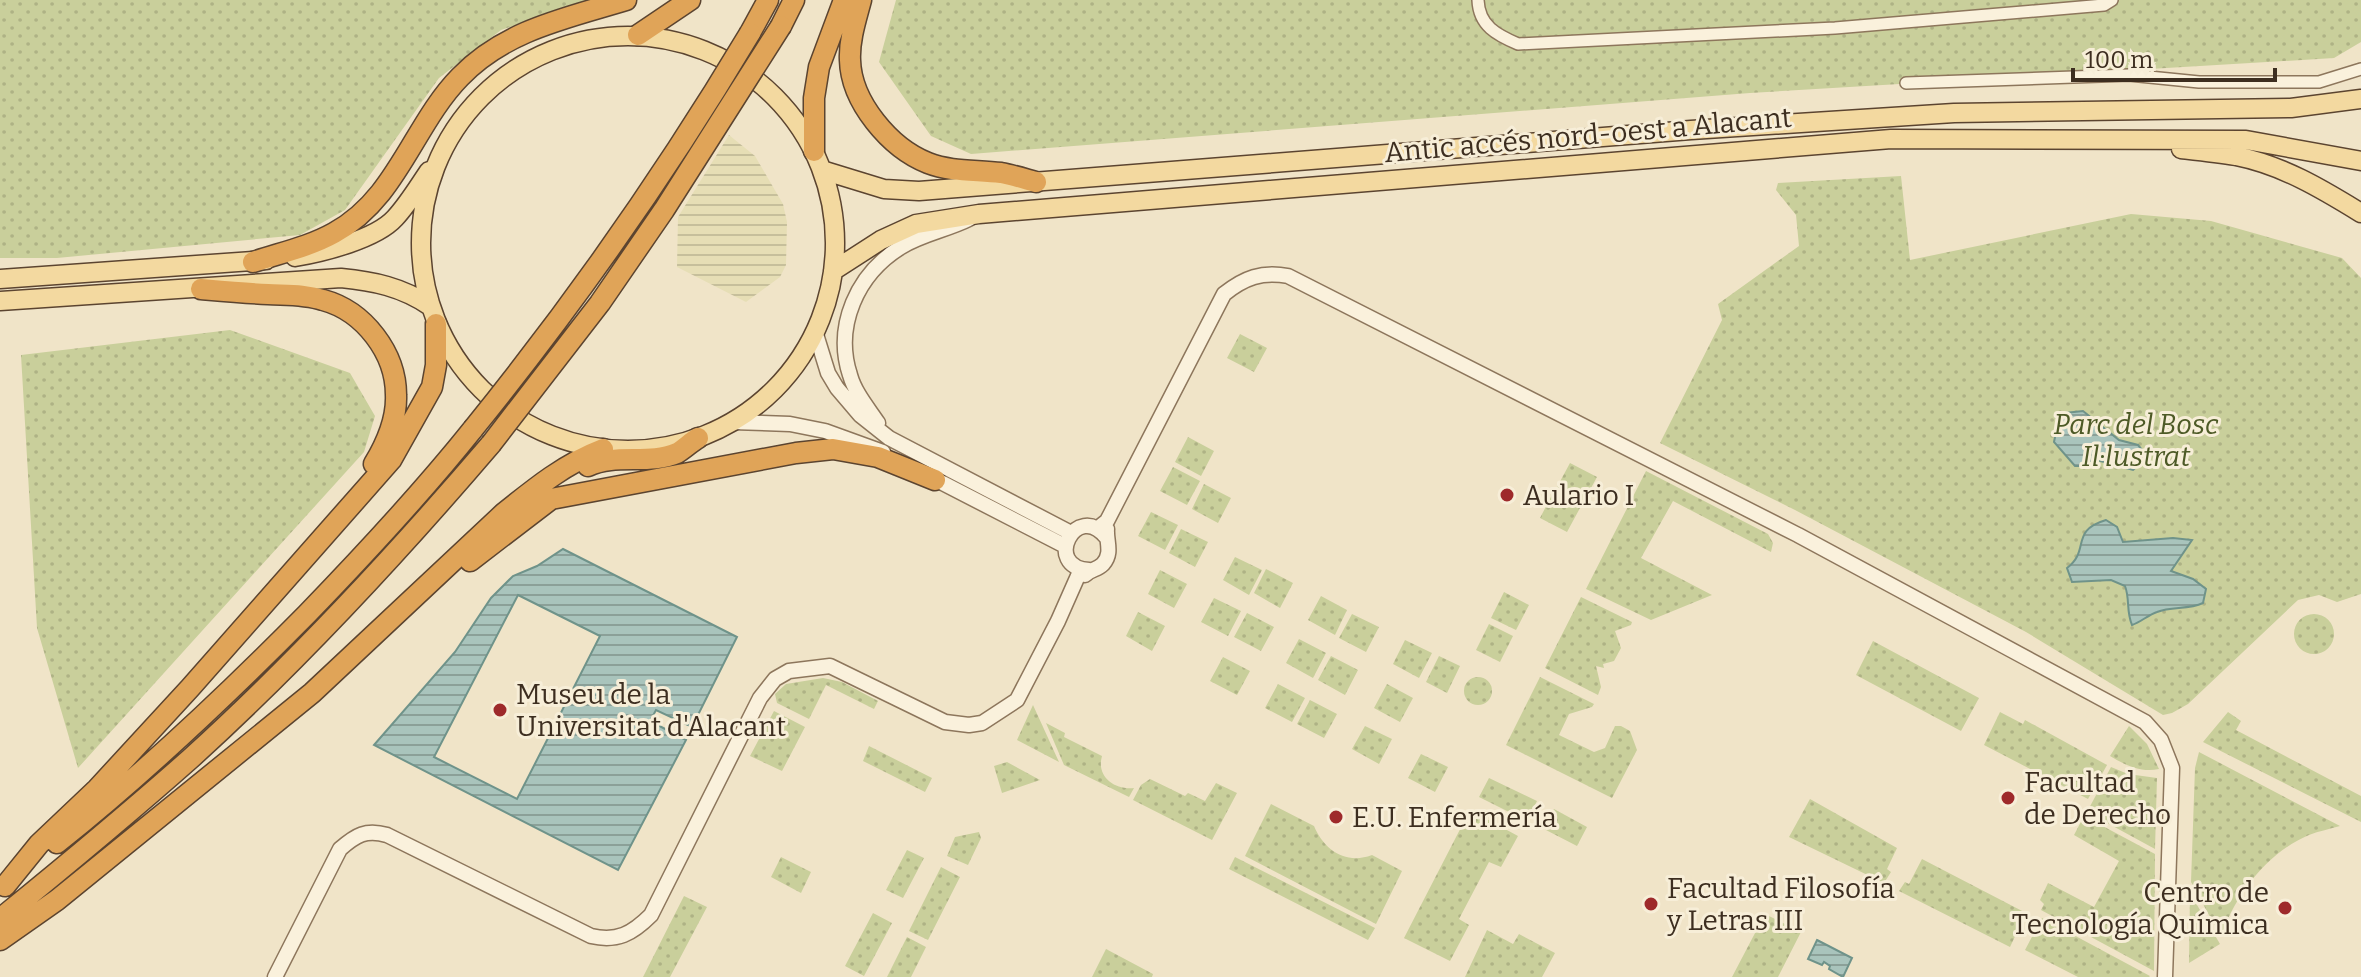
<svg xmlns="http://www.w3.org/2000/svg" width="2361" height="977" font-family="Bitter,serif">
<defs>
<pattern id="farmland-rules" width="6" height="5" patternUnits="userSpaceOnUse" patternTransform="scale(2)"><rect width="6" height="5" fill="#e6deb5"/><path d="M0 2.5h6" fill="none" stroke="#c6bf9b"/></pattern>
<pattern id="grass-dots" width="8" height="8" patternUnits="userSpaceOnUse" patternTransform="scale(2)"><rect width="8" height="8" fill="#c9cf9b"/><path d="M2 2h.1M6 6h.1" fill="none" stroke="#aeb285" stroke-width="1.8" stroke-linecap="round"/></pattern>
<pattern id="water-rules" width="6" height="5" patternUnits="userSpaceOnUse" patternTransform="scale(2)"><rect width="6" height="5" fill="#a9c4bc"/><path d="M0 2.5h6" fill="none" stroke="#8ba098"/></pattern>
</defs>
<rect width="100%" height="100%" fill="#f0e4c8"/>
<!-- farmland -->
<path fill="url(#farmland-rules)" d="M729,135L755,156L783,204L787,222L786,265L780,277L746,302L677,267L678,217Z"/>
<!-- grass -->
<path fill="url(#grass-dots)" d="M0,0H590L501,30L439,78L345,210L300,235L57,258H0Z
M896,0H2361V42L2334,58L1750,93L971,154L931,136L879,62Z
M1901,176L1910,260L2131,214L2211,221L2342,258L2361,278V594L2337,602L2319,595L2298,600L2188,704L2172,713L2163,715L2026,632L1795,510L1660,443L1722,320L1718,304L1799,246L1796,215L1776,190L1778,183Z
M230,330L350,373L375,416L364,452L78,768L37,628L21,355Z
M1240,334L1267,348L1254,372L1227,358Z
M1188,437L1214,451L1201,476L1175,462Z
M1570,463L1597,477L1584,501L1557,487Z
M1173,467L1200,481L1187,505L1160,491Z
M1646,471L1768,534L1773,543L1771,552L1673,501L1641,558L1712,595L1651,620L1586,589Z
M1204,484L1231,498L1218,523L1192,509Z
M1553,493L1580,508L1567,532L1540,518Z
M1151,512L1178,525L1165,550L1138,536Z
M1181,529L1208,542L1195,567L1169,553Z
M1235,557L1262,570L1249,595L1223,580Z
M1266,569L1293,583L1280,608L1254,593Z
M1160,570L1187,584L1174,608L1148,594Z
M1504,592L1529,605L1516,630L1491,618Z
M1321,596L1347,610L1335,635L1308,620Z
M1581,597L1632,622L1631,625L1615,631L1621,648L1614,661L1603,664L1604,668L1596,666L1601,687L1598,695L1545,668Z
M1214,598L1241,611L1228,636L1201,622Z
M1138,612L1165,626L1152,651L1126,636Z
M1247,613L1274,627L1261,651L1234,637Z
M1352,614L1379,627L1366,652L1339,638Z
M2294 634a20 20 0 1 1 40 0a20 20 0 1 1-40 0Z
M1489,624L1513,636L1500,662L1476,650Z
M1299,639L1326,653L1313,678L1286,663Z
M1405,640L1432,653L1419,678L1393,664Z
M1873,641L1979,698L1961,731L1856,675Z
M1331,656L1358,670L1345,695L1318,680Z
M1439,656L1460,666L1447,693L1426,682Z
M1223,657L1250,671L1237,695L1210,681Z
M1464 691a14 14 0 1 1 28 0a14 14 0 1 1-28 0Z
M1540,677L1594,704L1592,707L1569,714L1559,735L1594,752L1605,748L1615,726H1621L1630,731L1637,750L1612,798L1506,745Z
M823,678L842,682L878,701L874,709L826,685L809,719L777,703L775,694L786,684Z
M1278,684L1305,698L1292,722L1265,708Z
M1387,684L1413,698L1400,722L1374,708Z
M1310,700L1337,714L1324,738L1297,724Z
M1033,705L1059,762L1017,740Z
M774,711L805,727L782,771L750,756Z
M2000,712L2023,724L2025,720L2107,765L2088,799L1984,745Z
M2228,712L2241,721L2236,730L2361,796V822L2203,742Z
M1046,723L1065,733L1064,737L1102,756C1096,776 1114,790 1134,788L1129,797L1064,765Z
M1365,726L1392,739L1379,764L1352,749Z
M2129,726L2147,744L2159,769C2141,773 2125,765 2110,756Z
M869,746L932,778L925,792L863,761Z
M2199,752L2340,826C2330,829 2319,831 2309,835C2268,852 2234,896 2221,937L2191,882L2195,768Z
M1421,754L1448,767L1435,792L1408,778Z
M1007,762L1040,780L1002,793L994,766Z
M2111,767L2128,774L2157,778L2155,849L2087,812Z
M1489,778L1537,801L1527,821L1479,797Z
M1150,779L1185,796L1188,793L1205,801L1216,783L1237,793L1212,840L1133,800L1141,785Z
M1810,799L1897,848L1887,869L1891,872L1884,883L1789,837Z
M1271,804L1314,826C1324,850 1346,865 1372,855L1402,871L1376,924L1245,856Z
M1554,809L1587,827L1577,846L1544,829Z
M1470,810L1518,836L1501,867L1489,862L1459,919L1469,925L1450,961L1404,938Z
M2084,816L2155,854L2154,971L2041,910L2044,904L2040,900L2048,883L2094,907L2119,861L2074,835Z
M979,832L981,838L968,865L947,856L955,837Z
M907,850L924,858L903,898L886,890Z
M781,857L811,872L801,893L771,877Z
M1235,857L1375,928L1368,940L1229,869Z
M1922,859L2026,913L2010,947L1899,891L1905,882L1909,884Z
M941,867L960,877L928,940L909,931Z
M2190,893L2220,944L2189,963Z
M684,896L707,907L670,977H643Z
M873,913L892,923L864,976L845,966Z
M1765,914L1801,932L1778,977H1732Z
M2042,918L2150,976L2149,977H2078L2025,950Z
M1487,930L1513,944L1519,934L1555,953L1542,977H1465Z
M907,937L926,947L911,977H887Z
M1106,949L1153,974L1152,977H1092Z"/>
<!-- water -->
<path fill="url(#water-rules)" stroke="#6f938a" stroke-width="2" fill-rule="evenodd" d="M2083,411L2119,440L2138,445L2143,451C2143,460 2140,464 2133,470L2093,459L2084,466H2075L2054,442L2057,427L2065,413Z
M2106,520L2117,527L2123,542L2173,538L2192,540L2171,571L2193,579L2206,589L2203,603C2188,610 2172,606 2157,612C2148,615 2141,622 2132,625C2126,611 2130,599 2125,586L2111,580L2072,582L2067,568C2091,550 2069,531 2106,520Z
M563,549L737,637L692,727L656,710L650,721L686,740L618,870L374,745L455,652L491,598L513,576L537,566ZM518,595L600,636L517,799L434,757Z
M1817,940L1852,958L1843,977L1829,969L1830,966L1824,962L1822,965L1808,959Z"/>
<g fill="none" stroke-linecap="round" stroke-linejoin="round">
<defs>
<path id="minor" d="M1478,0C1479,26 1497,35 1518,44L1835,28L2104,5L2112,0
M1906,83L2129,75L2199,82H2319L2361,69"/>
<path id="tertiary" d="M815,331L828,373L837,388L860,415L889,438L1071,533
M732,422L790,424L825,431L883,452
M878,423C868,408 855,393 850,375C834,326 857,274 901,247C922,234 947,230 969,219
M929,476L1065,546
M1097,529L1107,521L1224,294C1244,278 1262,271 1288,276L1798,535L2145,722L2161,740L2172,768L2165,977
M1089,570C1042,567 1076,500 1106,537
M1085,575C1091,569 1097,570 1103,564C1113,553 1106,541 1107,529
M275,977L340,849C356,835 366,829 387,835L591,936C617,942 632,934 651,915L760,698L775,679L789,671L830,666L945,722L969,725L982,723L1017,700L1058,621L1081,569"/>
<path id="primary" d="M421 243a207 207 0 1 1 414 0a207 207 0 1 1-414 0Z
M2181,149C2199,151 2218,153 2236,156C2282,165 2322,189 2361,213
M822,170L884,189L919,191L1691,130L1954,113L2291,108L2361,99
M295,257C324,252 376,239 395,218C408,204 418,187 429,171
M833,271L881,240L916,224L979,214L1891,139L2246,140L2361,161
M0,279L266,260
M0,301L341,278C373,281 402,287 430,306"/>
<path id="motorway" d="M861,0C856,19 849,40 850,60C851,102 890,148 928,163C951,172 976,170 1001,173C1012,175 1025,179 1036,182
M781,26L794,0
M750,33L768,0
M638,35L690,0
M814,151V98L819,67L844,0
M253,262C280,253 309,247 334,233C397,199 413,125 460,77C505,30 567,18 626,0
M201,289C224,291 246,293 268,294C287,295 305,294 323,300C364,311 396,353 396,395C397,419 386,444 374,464
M588,466C616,453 649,465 677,453C684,449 691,442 698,438
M470,561L551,499L796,453L833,449L878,457L935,480
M57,843C145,773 228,694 307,614C365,554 421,494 473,429
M5,886L39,844L97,789L190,688L391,460L432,387L436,365V324
M0,919C64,867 128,814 190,759C298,661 397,554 491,444
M0,940L57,900L312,693L504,513C535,488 566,463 603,449"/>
</defs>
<!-- minor casing -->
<use href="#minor" stroke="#8d765c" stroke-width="14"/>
<!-- tertiary casing -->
<use href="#tertiary" stroke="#8d765c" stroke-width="17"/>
<!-- primary casing -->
<use href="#primary" stroke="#5b4430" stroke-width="21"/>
<!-- motorway casing -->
<use href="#motorway" stroke="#5b4430" stroke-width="23"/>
<!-- minor -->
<use href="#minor" stroke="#faf1dc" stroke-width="11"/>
<!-- tertiary -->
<use href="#tertiary" stroke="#faf1dc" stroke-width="14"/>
<!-- primary -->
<use href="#primary" stroke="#f3d9a0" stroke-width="18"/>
<!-- motorway -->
<use href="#motorway" stroke="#e0a458" stroke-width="20"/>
<defs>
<path id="motorway-bridge" d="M473,429C575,303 667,172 750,33
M491,444L600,303L664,210L781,26"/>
</defs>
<!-- motorway-bridge casing -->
<use href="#motorway-bridge" stroke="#5b4430" stroke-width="23" stroke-linecap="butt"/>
<!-- motorway-bridge -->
<use href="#motorway-bridge" stroke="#e0a458" stroke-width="20"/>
</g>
<!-- markers -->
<g fill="#9e2a2b" stroke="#f7eed8" stroke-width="3">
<circle cx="1507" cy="495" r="8"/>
<circle cx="500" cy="710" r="8"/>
<circle cx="2008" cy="798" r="8"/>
<circle cx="1336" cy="817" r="8"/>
<circle cx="1651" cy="904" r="8"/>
<circle cx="2285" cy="908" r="8"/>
</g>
<g text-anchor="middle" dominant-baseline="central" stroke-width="6" stroke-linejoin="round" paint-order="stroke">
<!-- street labels -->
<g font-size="28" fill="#3d2e20" stroke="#f7eed8">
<text transform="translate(1588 135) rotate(-5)">Antic accés nord-oest a Alacant</text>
</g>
<!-- park labels -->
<g font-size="28" font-style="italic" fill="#4d5a26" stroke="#f7eed8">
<text x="2136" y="424">Parc del Bosc<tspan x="2136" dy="32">Il·lustrat</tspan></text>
</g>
<!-- poi labels -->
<g font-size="28" fill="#3d2e20" stroke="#f7eed8" text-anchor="start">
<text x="1523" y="495">Aulario I</text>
<text x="516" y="694">Museu de la<tspan x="516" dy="32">Universitat d'Alacant</tspan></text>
<text x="2024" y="782">Facultad<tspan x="2024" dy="32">de Derecho</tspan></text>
<text x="1352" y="817">E.U. Enfermería</text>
<text x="1667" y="888">Facultad Filosofía<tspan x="1667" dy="32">y Letras III</tspan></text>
<text x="2269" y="892" text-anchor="end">Centro de<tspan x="2269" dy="32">Tecnología Química</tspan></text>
</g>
</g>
<!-- scale -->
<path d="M2073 68v12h202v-12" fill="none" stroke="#3d2e20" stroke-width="4"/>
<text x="2085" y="68" font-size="24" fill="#3d2e20" stroke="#f7eed8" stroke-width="6" paint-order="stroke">100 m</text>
</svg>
